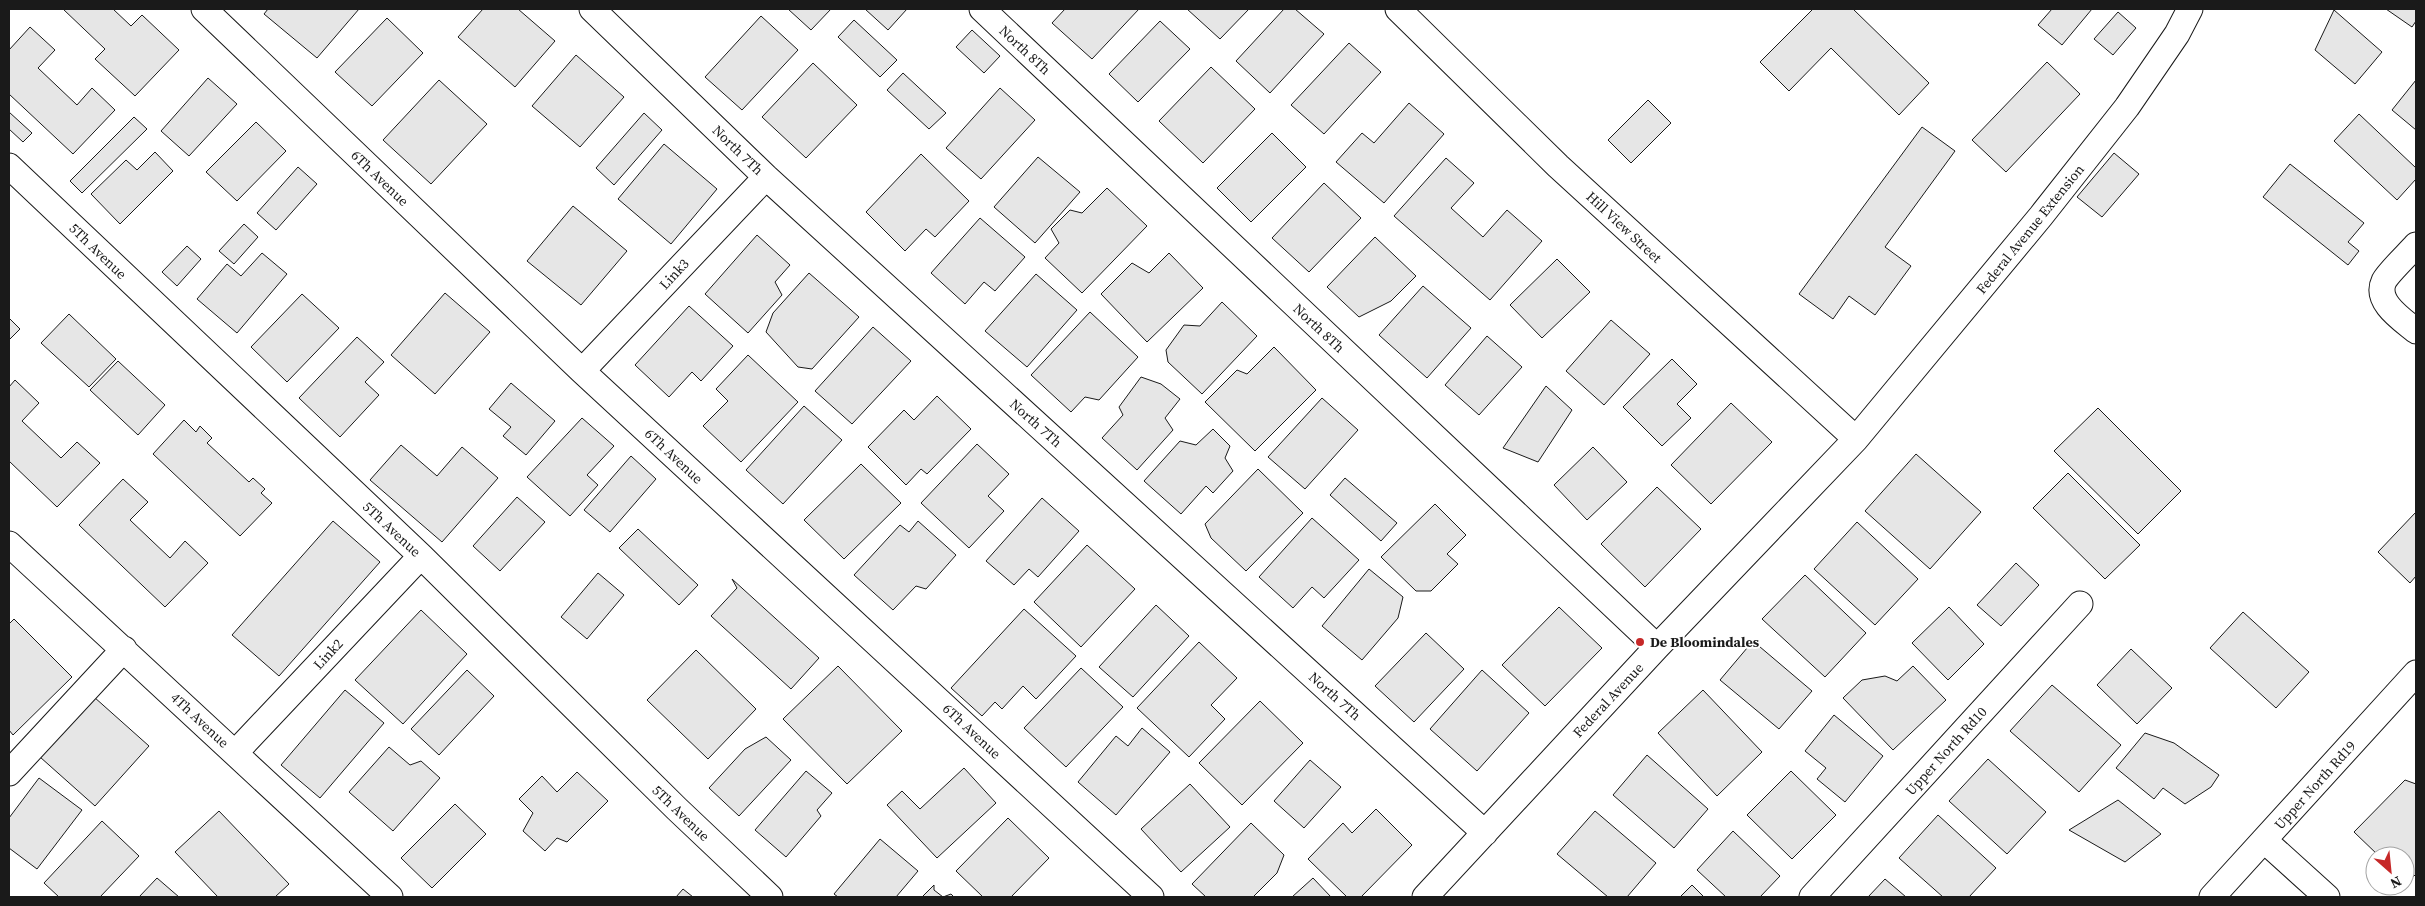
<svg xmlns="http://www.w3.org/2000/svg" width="2425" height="906" font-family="'Source Serif 4',serif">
<rect width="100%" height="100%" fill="#fff"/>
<!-- building -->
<path fill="#e6e6e6" stroke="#1a1a1a" d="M63,9H113L131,26L142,15L179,50L135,96L95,59L105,49Z
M268,9H359L317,58L264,14Z
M483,9H518L555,41L515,87L458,37Z
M788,9H831L811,30Z
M865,9H907L888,30Z
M1065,9H1139L1092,59L1052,23Z
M1187,9H1249L1220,39Z
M1284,9H1295L1324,34L1270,93L1236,61Z
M1813,9H1853L1929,83L1899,115L1831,48L1789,91L1760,62Z
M2052,9H2092L2062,45L2038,25Z
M2386,9H2416V21L2412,27Z
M2334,10L2382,52L2355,84L2315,50Z
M2118,12L2136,28L2113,55L2094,39Z
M761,16L798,50L742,110L705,77Z
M387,18L423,53L372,106L335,72Z
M854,20L897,60L880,77L838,37Z
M1160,21L1190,49L1138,102L1109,74Z
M30,27L55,50L38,68L77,105L92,88L115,110L73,154L9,94V50Z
M972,30L1000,56L984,73L956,47Z
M1349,43L1381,72L1324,134L1291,105Z
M576,55L624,97L580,147L532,106Z
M2047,62L2080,94L2006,172L1972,140Z
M813,63L857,105L806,158L762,117Z
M1211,67L1255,109L1203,163L1159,121Z
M903,73L946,113L929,129L887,90Z
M208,78L237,104L189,156L161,131Z
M439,80L487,124L431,184L383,140Z
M2416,80V130L2392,110Z
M1000,88L1035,120L981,179L946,148Z
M1648,100L1671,123L1631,163L1608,140Z
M1409,103L1444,134L1384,203L1336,162L1362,133L1374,143Z
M9,112L32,133L23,142L9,129Z
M644,113L662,130L614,185L596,168Z
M2359,114L2416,168V179L2397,200L2334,141Z
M134,117L147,129L82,193L70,181Z
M256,122L286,151L237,201L206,172Z
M1922,127L1955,151L1885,247L1911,266L1875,315L1849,296L1833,319L1799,294Z
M1272,133L1306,167L1251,222L1217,188Z
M664,144L717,189L671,244L618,199Z
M155,152L173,171L120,224L91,194L126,160L137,170Z
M2114,153L2139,174L2102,217L2077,197Z
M921,154L969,201L935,237L926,229L905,251L866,212Z
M1038,157L1080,192L1035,243L994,207Z
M1446,158L1474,183L1451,208L1483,237L1507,210L1542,241L1490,300L1394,216Z
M2290,164L2364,223L2348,242L2359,251L2348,265L2263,197Z
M298,167L317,184L276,230L257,213Z
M1324,183L1361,218L1309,272L1272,238Z
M1107,188L1147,226L1082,293L1045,258L1059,243L1051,229L1070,210L1082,213Z
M573,206L627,251L581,305L527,261Z
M980,218L1025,257L995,291L984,282L965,304L931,273Z
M244,224L258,237L234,264L219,251Z
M757,235L790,265L775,282L782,295L748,333L705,294Z
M1375,237L1416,276L1391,301L1359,317L1327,287Z
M187,246L201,259L177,286L162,272Z
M262,253L287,274L237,333L197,299L227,264L241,276Z
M1169,253L1203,288L1147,342L1101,294L1132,263L1149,273Z
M1557,259L1590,292L1542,338L1510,305Z
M809,273L859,317L812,369L798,367L766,332L773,313Z
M1036,274L1077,310L1027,367L985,331Z
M1423,286L1471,328L1427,378L1379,335Z
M445,293L490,332L435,394L391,355Z
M302,294L339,328L287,382L251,347Z
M1222,302L1257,336L1202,394L1168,362L1166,350L1184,325L1200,326Z
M689,306L733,346L701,381L692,372L669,397L635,365Z
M1090,312L1138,357L1099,400L1085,397L1071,412L1031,375Z
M69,314L116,359L89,387L41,343Z
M9,318L20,329L9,340Z
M1611,320L1650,354L1604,405L1566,371Z
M873,327L911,361L852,424L815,391Z
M1487,336L1522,367L1479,415L1445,385Z
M357,337L384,362L365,382L379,395L340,437L299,398Z
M1274,347L1316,390L1255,451L1205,402L1237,370L1247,374Z
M748,355L798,402L741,462L703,426L728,401L716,389Z
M1672,359L1697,384L1677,404L1691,418L1662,446L1623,407Z
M118,361L165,405L138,435L90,390Z
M1141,377L1161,384L1180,399L1165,418L1173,430L1137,470L1102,438L1123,415L1119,407Z
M15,380L39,403L22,421L61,458L77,442L100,463L57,507L9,461V387Z
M511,383L555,421L526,455L503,436L511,427L489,409Z
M1546,386L1572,410L1538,462L1503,448Z
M937,396L971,429L927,474L921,469L906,485L868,447L904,410L914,420Z
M1322,398L1358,430L1305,489L1268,457Z
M1731,403L1772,442L1711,504L1671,465Z
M804,406L842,440L783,504L746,470Z
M2098,408L2181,491L2138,534L2054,451Z
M582,418L614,446L587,475L598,485L570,516L527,477Z
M184,420L196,432L200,426L212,438L207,443L249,482L253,478L265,489L261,493L272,503L240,536L153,454Z
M1213,429L1230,446L1225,458L1233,471L1213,493L1206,486L1181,514L1144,481L1180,441L1196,445Z
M977,444L1009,474L988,496L1004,511L969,548L921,503Z
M401,445L437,476L462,447L498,478L442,542L370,480Z
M1593,447L1627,482L1587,520L1554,485Z
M1916,454L1981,512L1930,569L1865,511Z
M631,456L656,479L610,532L584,510Z
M861,464L901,503L844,559L804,520Z
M1258,469L1303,513L1246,571L1211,538L1205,524Z
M2068,473L2140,545L2105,579L2033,508Z
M1345,478L1397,523L1381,541L1330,495Z
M123,479L148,502L130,520L170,558L185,541L208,563L165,607L79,525Z
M1657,487L1701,529L1645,587L1601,544Z
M517,497L545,522L500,571L473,546Z
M1042,498L1079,531L1038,577L1029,569L1014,585L986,561Z
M1435,504L1466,535L1447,554L1458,564L1431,591H1416L1381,557Z
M2416,512V576L2410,583L2378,552Z
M1312,518L1359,560L1324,598L1312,587L1293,608L1259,577Z
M333,521L380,562L279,676L232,635Z
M918,521L956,555L926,589L916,586L893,610L854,575L900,525L909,532Z
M1857,522L1918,579L1875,625L1814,569Z
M638,529L698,585L679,605L619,548Z
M1087,545L1135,589L1081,647L1034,602Z
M2016,563L2039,585L2001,626L1977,605Z
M1369,569L1403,597L1398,618L1362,660L1322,626Z
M598,573L624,595L587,639L561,617Z
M1805,575L1866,633L1825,677L1762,619Z
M732,579L819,658L791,689L711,616L737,588Z
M1156,605L1189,636L1133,697L1099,667Z
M1559,607L1602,648L1545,706L1502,665Z
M1949,607L1984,644L1948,680L1912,643Z
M1024,609L1076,656L1036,699L1023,686L1002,709L995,702L982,716L951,688Z
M421,610L467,654L403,724L355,680Z
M2243,612L2309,672L2276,708L2210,648Z
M14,619L72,677L13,735L9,730V624Z
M1426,633L1464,669L1414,722L1375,686Z
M1753,641L1812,691L1779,729L1720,680Z
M1199,642L1237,678L1211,705L1225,719L1189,757L1137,708Z
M2131,649L2172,688L2137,724L2097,685Z
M696,650L756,709L708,759L647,700Z
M838,666L902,731L847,784L783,719Z
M1913,666L1946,700L1893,750L1843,698L1862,680L1885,676L1897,681Z
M1081,668L1123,707L1066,767L1024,728Z
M467,670L494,696L439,755L411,729Z
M1482,670L1529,713L1477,771L1430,729Z
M2052,685L2121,745L2079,792L2010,731Z
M345,690L384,723L320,798L281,765Z
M1703,690L1762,752L1717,796L1658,733Z
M94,697L149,746L95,806L40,757Z
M1260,701L1303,743L1242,805L1199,763Z
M1834,715L1883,756L1845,802L1817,779L1826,768L1805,751Z
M1142,728L1170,752L1116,815L1078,782L1116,736L1128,746Z
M2145,733L2174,743L2219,775L2211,787L2185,804L2163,788L2154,799L2116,768Z
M766,737L791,760L739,816L709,788L745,749Z
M389,747L410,765L421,761L440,778L393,831L349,792Z
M1647,755L1708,809L1674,848L1613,795Z
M1988,759L2046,812L2007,854L1949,801Z
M1310,760L1341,787L1304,828L1274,801Z
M964,768L996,803L937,858L887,805L902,791L920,809Z
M806,771L832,793L817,810L821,816L786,857L755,830Z
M1791,771L1836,815L1792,859L1747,815Z
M577,772L608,801L567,842L557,838L545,851L523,831L533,813L519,799L542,776L557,792Z
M39,778L82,810L37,869L9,848V818Z
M2405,780L2416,784V874L2407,883L2405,882V856H2379L2354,832Z
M1190,784L1230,827L1181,872L1141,829Z
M2118,800L2161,834L2125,862L2069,830Z
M455,804L486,834L432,888L401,858Z
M1376,809L1412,845L1361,897H1347L1308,859L1343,823L1352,833Z
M219,811L289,884L275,897H218L175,852Z
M1595,811L1656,863L1627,897H1608L1557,854Z
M1938,815L1996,868L1969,897H1943L1899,858Z
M1008,818L1049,858L1011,897H983L956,871Z
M102,821L139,856L100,897H59L44,883Z
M1251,823L1284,855L1277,873L1253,897H1206L1192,884Z
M1733,831L1780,876L1760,897H1726L1697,870Z
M880,839L918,871L896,897H838L834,894Z
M157,878L179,897H139Z
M1313,878L1331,897H1292Z
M1885,879L1906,897H1868Z
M934,885V890L943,897L951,894L954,897H922Z
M1692,885L1704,897H1680Z
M683,889L693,897H676Z"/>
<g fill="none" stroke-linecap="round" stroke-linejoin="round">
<defs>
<path id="minor" d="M204,9L582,371L1151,897
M592,9L766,177L1485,833
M982,9L1657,647
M1398,9L1558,166L1856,439
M9,166L421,556L677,809L770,897
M2416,245C2409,253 2388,273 2384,281C2374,302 2403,320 2416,331
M582,371L766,177
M9,544L390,897
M235,753L421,556
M9,773L124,649
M2265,841L2327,897
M1425,897L1657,647L1856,439L2041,216L2127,107L2177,34L2190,9
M1812,897L2080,604
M2212,897L2416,673"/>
</defs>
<!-- minor casing -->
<use href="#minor" stroke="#1a1a1a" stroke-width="27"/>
<!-- minor -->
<use href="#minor" stroke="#fff" stroke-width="25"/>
</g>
<!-- markers -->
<circle fill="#c62828" stroke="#fff" stroke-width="2" cx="1640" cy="642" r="5"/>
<g text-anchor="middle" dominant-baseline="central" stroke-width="4" stroke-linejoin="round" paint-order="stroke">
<!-- street labels -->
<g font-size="14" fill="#1a1a1a" stroke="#fff">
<text transform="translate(1025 50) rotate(43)">North 8Th</text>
<text transform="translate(738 150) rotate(44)">North 7Th</text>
<text transform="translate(380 178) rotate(44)">6Th Avenue</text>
<text transform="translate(1624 227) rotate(43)">Hill View Street</text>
<text transform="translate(2030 229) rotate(-51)">Federal Avenue Extension</text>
<text transform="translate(98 251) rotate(44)">5Th Avenue</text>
<text transform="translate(674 274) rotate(-47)">Link3</text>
<text transform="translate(1319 328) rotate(43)">North 8Th</text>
<text transform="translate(1036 423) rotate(42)">North 7Th</text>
<text transform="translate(674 456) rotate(43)">6Th Avenue</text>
<text transform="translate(392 529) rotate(43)">5Th Avenue</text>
<text transform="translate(328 654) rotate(-47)">Link2</text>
<text transform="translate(1335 696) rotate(42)">North 7Th</text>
<text transform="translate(1608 700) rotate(-47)">Federal Avenue</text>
<text transform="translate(200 720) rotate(43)">4Th Avenue</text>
<text transform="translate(972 731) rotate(43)">6Th Avenue</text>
<text transform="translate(1946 751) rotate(-48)">Upper North Rd10</text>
<text transform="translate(2315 785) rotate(-48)">Upper North Rd19</text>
<text transform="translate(681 813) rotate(44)">5Th Avenue</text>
</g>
<!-- poi labels -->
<g font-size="14" font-weight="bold" fill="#1a1a1a" stroke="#fff" text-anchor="start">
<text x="1650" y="642">De Bloomindales</text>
</g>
</g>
<!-- border -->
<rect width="2425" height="906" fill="none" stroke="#1a1a1a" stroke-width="20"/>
<!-- north arrow -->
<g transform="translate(2390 871) rotate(153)"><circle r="24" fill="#ffffff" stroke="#a3a3a3"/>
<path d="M0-4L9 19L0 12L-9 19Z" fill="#c62828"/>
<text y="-8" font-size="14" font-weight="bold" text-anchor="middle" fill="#1a1a1a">N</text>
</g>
</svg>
